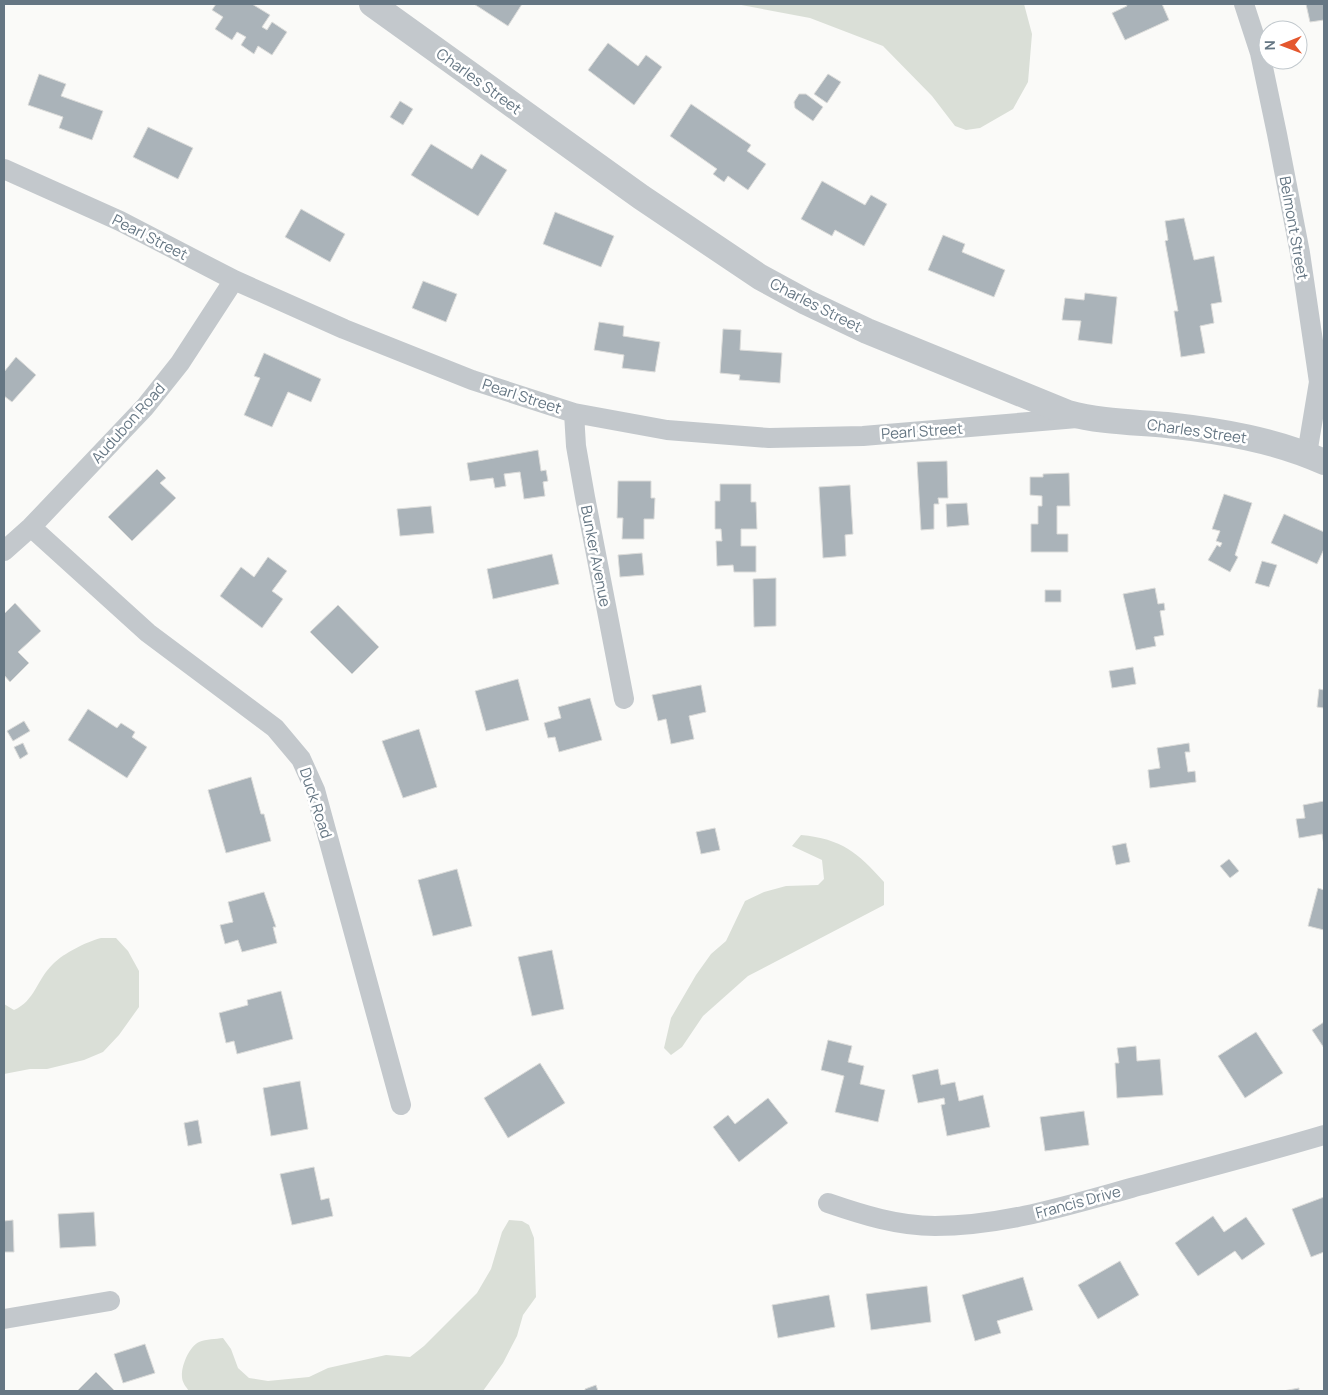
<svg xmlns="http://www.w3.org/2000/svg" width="1328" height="1395" font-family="Manrope,sans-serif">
<rect width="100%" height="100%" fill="#fafaf8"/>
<!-- green -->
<path fill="#dadfd7" d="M736,4H1024L1032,34L1028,82L1013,109L980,128L966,130L955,126L932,96L883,46L810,18Z
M801,835C842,839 857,852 884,882V905L748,976L703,1016L682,1047L671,1055L664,1048L671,1018L696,975L711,954L726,941L745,901L764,892L786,886L818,885L824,879L822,860L792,846Z
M101,938H116L128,951L139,971V1007L119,1035L103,1052L84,1060L47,1069H30L4,1074V1004L14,1010C35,1001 37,979 53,964C64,953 86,942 101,938Z
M509,1220L522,1221L529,1225L534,1238L536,1297L523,1315L517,1336L503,1363L483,1391H189C186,1387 182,1382 182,1377C181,1366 189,1347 199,1342C206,1339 216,1339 223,1338L231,1349L238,1368L249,1378L268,1381L309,1377L328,1368L386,1355L410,1357L424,1346L477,1293L491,1269L502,1232Z"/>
<!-- building -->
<path fill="#aab3b9" stroke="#dcdcda" d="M216,4H252L270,15L262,27L267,30L272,22L287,32L272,55L258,46L254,54L241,45L246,37L237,32L232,40L215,29L223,17L212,10Z
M474,4H522L508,26Z
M1126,4H1162L1169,20L1125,40L1112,13L1127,6Z
M1306,4H1324V20L1310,22Z
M608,43L638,66L646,55L662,67L634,105L588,70Z
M39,74L66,84L61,96L103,111L92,140L59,128L63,117L28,105Z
M828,74L841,82L827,103L814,94Z
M799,94H806L823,107L813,121L795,108L794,102Z
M400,101L413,109L403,125L390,117Z
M691,104L751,145L747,151L766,164L748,190L728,176L724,182L713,174L717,169L670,136Z
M148,127L193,148L178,179L133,157Z
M431,144L472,169L481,154L507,170L478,216L411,175Z
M822,181L865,205L871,195L887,204L864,246L835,230L832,236L801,219Z
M301,209L345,234L330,262L285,237Z
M555,212L614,236L601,267L543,244Z
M1184,218L1194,260L1214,256L1222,302L1211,304L1214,323L1200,326L1205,353L1181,357L1174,311H1178L1165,241L1168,240L1165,221Z
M943,235L965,244L962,252L1005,270L994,297L928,270Z
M423,281L457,294L446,322L412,308Z
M1085,293L1117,297L1112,344L1078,340L1081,321L1062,320L1065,298L1084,300Z
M599,322L624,326L623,336L660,342L655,372L622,368L624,355L594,350Z
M723,329L741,330L740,350L782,353L780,383L739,380L740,375L720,373Z
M264,353L321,379L311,402L288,392L272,427L244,415L260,378L254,376Z
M16,357L36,375L12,402L4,396V372Z
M538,450L541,471L546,470L548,481L543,482L545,496L524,499L520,472L504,474L506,486L495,488L493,478L470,481L467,463Z
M947,461L948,498H938L939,504H934V529L921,530L917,462Z
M157,469L166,478L160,483L176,498L132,541L108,517Z
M1069,473L1070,506H1057V534H1068V552H1031V524H1038V506H1042V496L1030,495V477H1043V474Z
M618,481H651V498H655L654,519H644V539H622L623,518H617Z
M720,484H751V502H756L757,529H741V546H756V572H734L733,565L717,566L716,541H722L721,529H715V501H720Z
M850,485L853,534L845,535L846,556L823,558L819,487Z
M1224,494L1252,503L1235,555L1238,557L1230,572L1208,560L1217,545L1220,547L1222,543L1216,541L1220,531L1212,529Z
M967,503L969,525L947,527L946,504Z
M431,506L434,533L400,536L397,509Z
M1284,514L1324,532V549L1317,564L1271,543Z
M642,553L644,575L620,577L618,555Z
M552,554L559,584L493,599L487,569Z
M268,557L287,571L272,591L283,599L262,628L220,596L241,567L254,577Z
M1262,561L1277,565L1269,587L1255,583Z
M776,578V626L754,627L753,579Z
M1155,588L1158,604L1164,603L1165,610L1160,611L1164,635L1154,637L1156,646L1136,650L1123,594Z
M1045,590H1061V602H1045Z
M15,603L41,631L18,652L29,663L10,682L4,675V614Z
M338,605L379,647L352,674L310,632Z
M1133,667L1136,684L1112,688L1109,671Z
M518,679L529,720L486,731L475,691Z
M701,685L706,712L689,716L694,739L671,744L666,719L658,721L652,695Z
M1319,689L1324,690V708L1317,707Z
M590,698L602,740L559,752L555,737L548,738L544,723L561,718L558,707Z
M88,709L117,728L121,723L135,732L132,737L147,747L127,778L68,740Z
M24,721L30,731L13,741L7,731Z
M419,729L437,787L403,798L382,741Z
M23,743L28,754L20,759L14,747Z
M1189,743L1190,752H1185L1188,772L1195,771L1196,782L1150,788L1148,770L1160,768L1157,748Z
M251,777L261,814H264L271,841L226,853L208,790Z
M1324,801V845L1322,834L1299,838L1296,819L1305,818L1303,805Z
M715,828L720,850L701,854L696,832Z
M1126,843L1130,862L1116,865L1112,846Z
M1229,859L1239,871L1230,878L1220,866Z
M457,869L472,926L433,936L418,880Z
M1318,888L1324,890V930L1308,926Z
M264,892L276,927H273L277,943L242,952L238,940L225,944L220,925L233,922L228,902Z
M552,950L564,1009L532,1016L518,957Z
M281,991L293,1039L237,1054L234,1041L226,1043L219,1013L248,1005L247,1000Z
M1324,1022V1048L1312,1030Z
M1256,1032L1283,1073L1245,1098L1218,1056Z
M828,1040L852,1046L848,1062L864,1066L860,1084L885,1090L878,1122L835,1112L844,1076L821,1070Z
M1136,1046L1137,1061L1160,1059L1163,1095L1117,1098L1115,1063H1119L1117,1048Z
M540,1063L565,1103L508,1138L484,1098Z
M938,1069L941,1085L955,1082L959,1101L983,1095L990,1127L947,1136L941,1105L945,1104L944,1098L918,1103L912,1075Z
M300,1081L308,1129L271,1136L263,1088Z
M768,1098L788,1123L739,1162L713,1127L728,1115L735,1124Z
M1084,1111L1089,1145L1045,1151L1040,1117Z
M198,1120L202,1143L188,1146L184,1123Z
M314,1167L321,1200L329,1198L333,1216L292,1225L280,1174Z
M1324,1197V1252L1311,1257L1292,1209Z
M94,1212L96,1246L60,1248L58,1214Z
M1213,1216L1224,1232L1246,1217L1265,1244L1242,1260L1235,1251L1198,1276L1175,1243Z
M13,1220L14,1252H4V1221Z
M1120,1261L1139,1295L1098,1319L1078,1285Z
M1023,1277L1033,1310L997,1321L1001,1333L975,1341L962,1295Z
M927,1286L931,1322L871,1330L866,1294Z
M829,1295L835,1327L778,1338L772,1305Z
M145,1344L155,1373L123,1383L114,1354Z
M96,1372L115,1391H77Z
M596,1385L598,1391H585V1389Z
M1299,1388V1391H1283Z"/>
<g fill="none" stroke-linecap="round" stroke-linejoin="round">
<!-- minor -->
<path stroke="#c3c8cc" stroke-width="20" d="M1244,4L1260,53L1277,134L1300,253L1319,382L1307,454
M4,169L120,221L234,280L344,329L472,380L574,413L667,430L769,438L863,436L1077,418
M574,413L576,446L585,497L624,699
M31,527L148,633L275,728L301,759L315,790L401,1105
M4,551L31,527L145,407L180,363L234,280
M828,1203C863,1215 898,1226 935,1226C1002,1226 1066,1206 1131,1188C1195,1171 1260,1154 1324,1135
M4,1319L110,1301"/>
<!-- tertiary -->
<path stroke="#c3c8cc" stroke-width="26" d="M372,4L641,197L760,277L806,302L867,331L1068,413C1100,422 1134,422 1167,425C1221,431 1275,440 1324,462"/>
</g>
<g text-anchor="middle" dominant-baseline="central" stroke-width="5" stroke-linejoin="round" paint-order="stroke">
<!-- street labels -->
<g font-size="15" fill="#657683" stroke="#fff">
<text transform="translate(479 81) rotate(36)">Charles Street</text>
<text transform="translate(1294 228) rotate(80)">Belmont Street</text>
<text transform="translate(150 237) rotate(27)">Pearl Street</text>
<text transform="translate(816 305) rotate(27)">Charles Street</text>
<text transform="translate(522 396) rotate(18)">Pearl Street</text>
<text transform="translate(128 423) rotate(-48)">Audubon Road</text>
<text transform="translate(922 431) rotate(-4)">Pearl Street</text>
<text transform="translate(1197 431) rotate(8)">Charles Street</text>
<text transform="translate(596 556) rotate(79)">Bunker Avenue</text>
<text transform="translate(316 803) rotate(72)">Duck Road</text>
<text transform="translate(1078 1202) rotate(-15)">Francis Drive</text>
</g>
</g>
<!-- border -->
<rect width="1328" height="1395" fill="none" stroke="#657683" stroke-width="10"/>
<!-- north arrow -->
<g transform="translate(1283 45) rotate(269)"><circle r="24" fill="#ffffff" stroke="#c1c8cd"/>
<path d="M0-4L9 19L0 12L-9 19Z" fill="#e4572e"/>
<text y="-8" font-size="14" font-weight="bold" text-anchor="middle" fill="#657683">N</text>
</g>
</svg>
